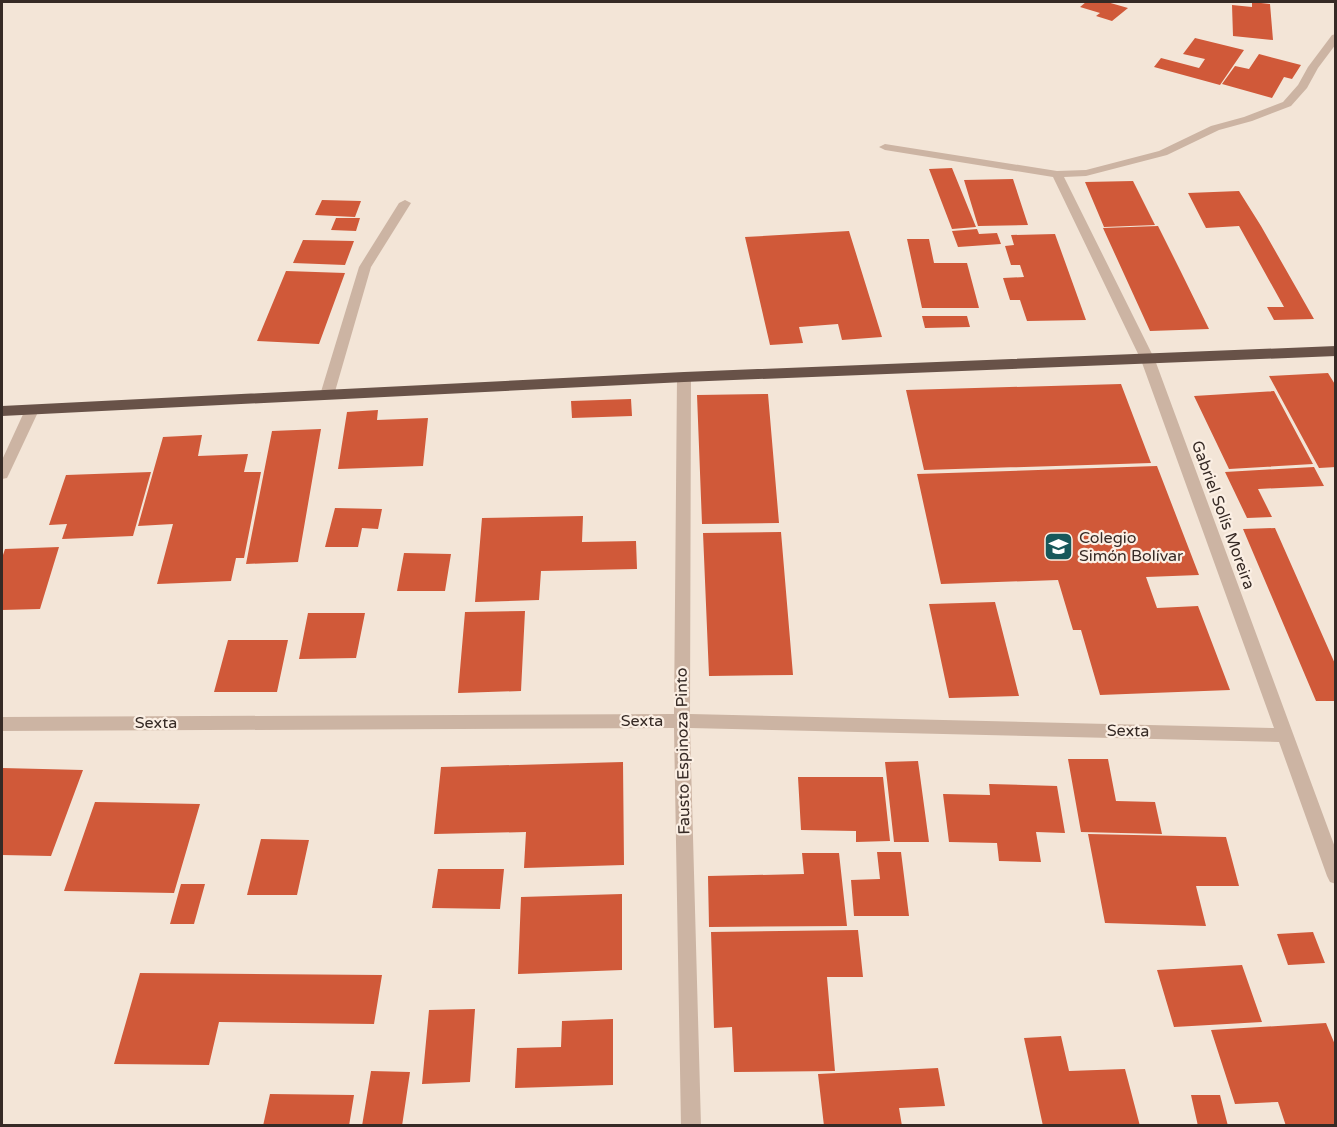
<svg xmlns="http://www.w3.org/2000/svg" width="1337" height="1127" font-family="'Varela Round',sans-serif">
<rect width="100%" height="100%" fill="#f3e5d7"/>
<!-- building -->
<path fill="#d05939" d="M1086,2H1107L1128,8L1112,21L1096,16L1100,13L1080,7Z
M1252,2L1270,4L1273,40L1233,36L1232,5L1252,7Z
M1195,38L1244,50L1220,85L1154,67L1161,58L1199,68L1205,59L1183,54Z
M1259,54L1301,65L1292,79L1284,77L1272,98L1222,84L1235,66L1249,69Z
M952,168L976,227L952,229L929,169Z
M1013,179L1028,225L978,226L964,180Z
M1133,181L1155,225L1104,227L1085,182Z
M1239,191L1261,226L1314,319L1274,320L1267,307H1284L1239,226L1206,228L1188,193Z
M322,200L361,201L355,217L315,215Z
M336,218H360L356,231L331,230Z
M1158,226L1181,272L1209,329L1150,331L1103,228Z
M977,229L979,234L997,233L1001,244L958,247L952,231Z
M849,231L882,337L842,340L838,324L799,327L803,343L770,345L745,237Z
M1055,234L1086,320L1027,321L1020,300H1010L1003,278L1024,277L1020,265H1011L1005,246L1014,245L1011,235Z
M907,239H929L934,263H967L979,308H922Z
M303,240L354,241L345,265L293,263Z
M286,271L345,273L319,344L257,341Z
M922,316H967L970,327L925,328Z
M1328,373L1336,386V467L1319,468L1269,376Z
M1121,384L1151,463L924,470L906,390Z
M1274,391L1313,464L1229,469L1194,396Z
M768,394L779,523L702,524L697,395Z
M631,399L632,416L572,418L571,401Z
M378,410L377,420L428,418L423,466L338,469L347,412Z
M321,429L298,562L246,564L272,431Z
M202,435L198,456L248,454L244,472H261L244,558H236L231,581L157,584L173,524L138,526L163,437Z
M1157,466L1199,575L1146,577L1157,608L1198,606L1230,690L1100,695L1081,630H1073L1058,580L941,584L917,474Z
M1314,467L1324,486L1258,489L1272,517L1247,518L1225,472Z
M151,472L133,536L62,539L67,524L49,525L66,475Z
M335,508L382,509L378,529L362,528L358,547H325Z
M583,516L582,542L636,541L637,569L541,571L539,600L475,602L482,518Z
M1275,528L1336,666V701H1316L1243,529Z
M781,532L793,675L709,676L703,533Z
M59,547L40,609L2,610V558L5,549Z
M404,553L451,554L445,591H397Z
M995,602L1019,696L949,698L929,604Z
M525,611L521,691L458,693L465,612Z
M308,613H365L356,658L299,659Z
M228,640H288L277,692H214Z
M1068,759H1108L1116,801L1155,802L1162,834L1081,832Z
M918,761L929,842H894L885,762Z
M623,762L624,865L524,868L526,832L434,834L441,767Z
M2,768L83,770L51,856L2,855Z
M798,777H883L890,841L856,842V831L801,830Z
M989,784L1057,786L1065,833L1036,832L1041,862L999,861L997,843L949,842L943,794L990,795Z
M95,802L200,804L174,893L64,891Z
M1088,834L1226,837L1239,886H1196L1206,926L1105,923Z
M261,839L309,840L297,895H247Z
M877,852H901L909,916H854L851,880L880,879Z
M802,853H839L847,926L709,927L708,876L804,874Z
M438,869H504L500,909L432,908Z
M181,884H205L194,924H170Z
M622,894V970L518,974L521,897Z
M858,930L863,977H827L835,1071L734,1072L732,1027L714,1028L711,932Z
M1313,932L1325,963L1288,965L1277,934Z
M1242,965L1262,1022L1174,1027L1157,970Z
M140,973L382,975L374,1024L219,1022L209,1065L114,1064Z
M475,1009L470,1082L422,1084L429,1010Z
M613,1019V1085L515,1088L517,1048L561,1047L562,1021Z
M1326,1023L1336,1047V1126H1286L1278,1102L1235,1104L1211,1030Z
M1061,1036L1069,1071L1125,1069L1140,1126H1043L1024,1038Z
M938,1068L945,1106L899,1108L902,1126H824L818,1074Z
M371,1071L410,1072L402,1126H362Z
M270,1094L354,1095L349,1126H263Z
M1191,1095H1220L1228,1126H1198Z"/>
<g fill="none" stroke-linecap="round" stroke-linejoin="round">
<!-- service -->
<path fill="#ccb4a3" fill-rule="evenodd" d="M405,200L411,203L371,267L334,395L327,399L322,398L320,395L359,267L399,203Z"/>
<!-- minor -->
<path fill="#ccb4a3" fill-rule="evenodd" d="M1336,34V44L1318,68L1307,88L1291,106L1252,121L1219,130L1167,155L1086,176L1064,177L1155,360L1336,850V884L1330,882L1327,876L1279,742L690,728L701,1126H681L674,728L2,731V717L674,714L677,377L684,373L691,377L690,714L1274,728L1141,360L1053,177L885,150L879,147L885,144L1057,171L1086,170L1159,151L1211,126L1244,117L1283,102L1298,85L1308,67L1332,35Z
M32,405L39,410L9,474L7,478L2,479V460L25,410Z"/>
<!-- trunk -->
<path fill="#685248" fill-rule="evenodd" d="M1336,346V356L684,382L2,416V406L684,372Z"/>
</g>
<!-- icons -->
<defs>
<symbol id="school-square" viewBox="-11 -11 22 22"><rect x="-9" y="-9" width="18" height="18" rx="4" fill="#18585b" stroke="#fbefe4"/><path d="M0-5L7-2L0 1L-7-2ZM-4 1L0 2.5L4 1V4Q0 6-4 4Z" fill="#fff"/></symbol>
</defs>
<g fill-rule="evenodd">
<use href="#school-square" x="1042" y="530" width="33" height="33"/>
</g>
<g text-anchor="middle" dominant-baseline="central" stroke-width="4.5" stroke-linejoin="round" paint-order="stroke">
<!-- street labels -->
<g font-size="16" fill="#362a25" stroke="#fbefe4">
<text transform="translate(1223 515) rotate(70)">Gabriel Solís Moreira</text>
<text x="642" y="721">Sexta</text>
<text x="156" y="723">Sexta</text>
<text transform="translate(1128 731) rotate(1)">Sexta</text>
<text transform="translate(683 751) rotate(-91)">Fausto Espinoza Pinto</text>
</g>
<!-- poi labels -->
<g font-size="16" fill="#362a25" stroke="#fbefe4" text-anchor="start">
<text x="1079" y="538">Colegio<tspan x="1079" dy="18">Simón Bolívar</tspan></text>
</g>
</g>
<!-- border -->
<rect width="1337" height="1127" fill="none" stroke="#362a25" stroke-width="6"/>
</svg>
